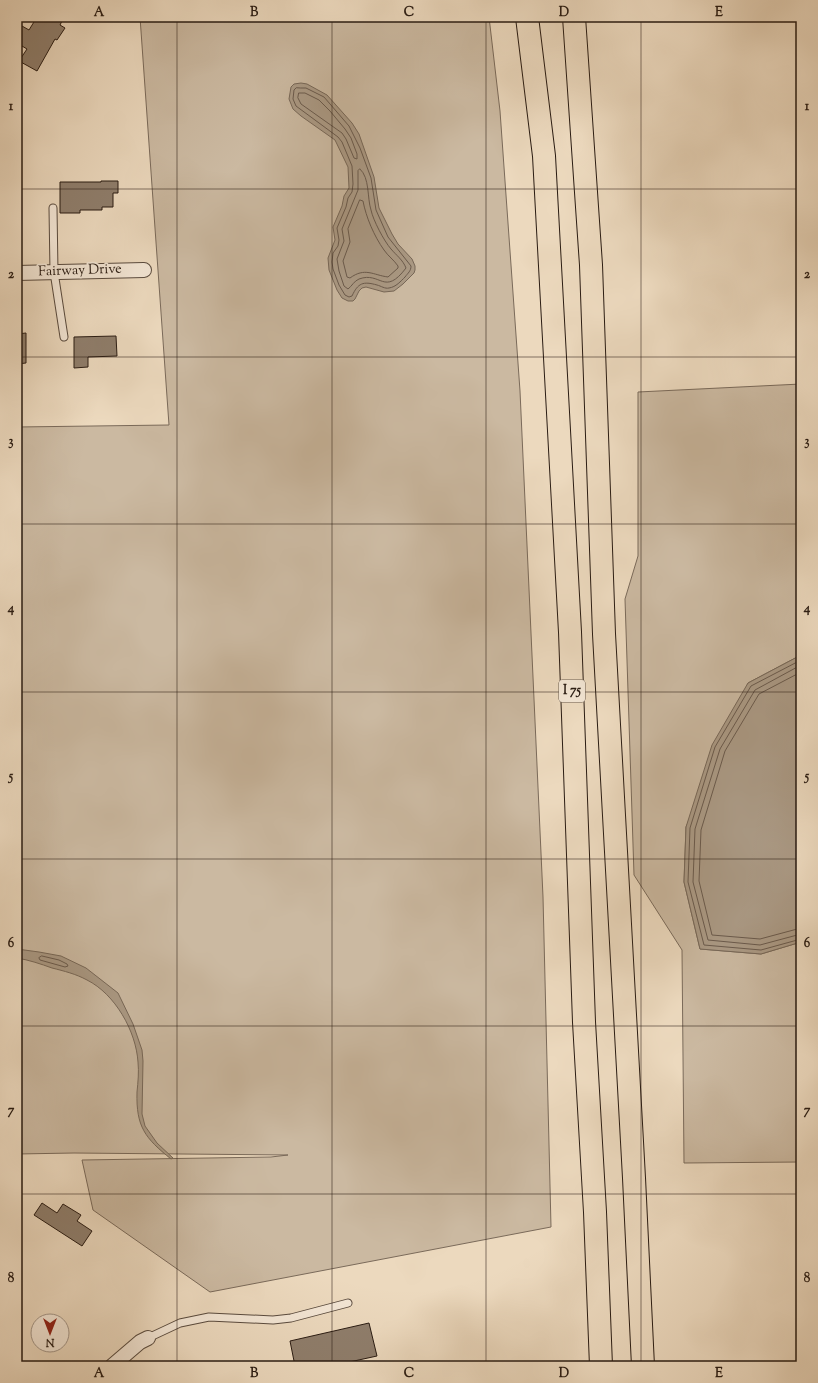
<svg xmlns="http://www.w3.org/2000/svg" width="818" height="1383" font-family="'Sorts Mill Goudy',serif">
<rect width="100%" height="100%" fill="#ecd9be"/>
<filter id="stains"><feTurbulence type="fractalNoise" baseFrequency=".005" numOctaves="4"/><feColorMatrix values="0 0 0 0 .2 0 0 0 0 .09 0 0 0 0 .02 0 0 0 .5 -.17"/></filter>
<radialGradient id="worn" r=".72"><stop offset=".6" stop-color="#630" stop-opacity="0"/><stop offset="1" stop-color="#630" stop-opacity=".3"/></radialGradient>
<!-- green -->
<path fill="#cbb9a1" stroke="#7a6a5a" d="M140,17H489L500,111L520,391L543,897L551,1227L210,1292L93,1210L82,1160L271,1157L288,1155L74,1153L17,1154V427L169,425Z
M801,384V655L748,683L686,827L684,882L700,949L761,954L801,942V1162L684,1163L682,950L634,875L625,599L638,556V392Z"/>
<!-- water -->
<path fill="#aa9984" stroke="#776757" d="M301,83L307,84L327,95L352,123L359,134L374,177L379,208L392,234L398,244L412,259L415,266V270L414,273L403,284L394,291L384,292L366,287L362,288L359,291L355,299L353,301H348L342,298L337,290L329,270L328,258L335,240L333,227L342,206L344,196L349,188L348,167L335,140L301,116L293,109L289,99L291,87L294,84Z
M801,655V942L761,954L700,949L684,882L686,827L712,745L748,683Z
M17,949L39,952L61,956L86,968L118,993L133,1024L142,1050L143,1061L142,1114L145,1126L157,1143L173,1158L171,1159C145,1138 136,1127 137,1092C138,1082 139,1072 138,1062C136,1031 115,994 87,980C76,974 64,971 52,968C41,964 29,960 17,958Z"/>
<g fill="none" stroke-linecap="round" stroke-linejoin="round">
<!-- shore -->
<path stroke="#6a5a4c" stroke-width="1" d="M301,88H306L324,97L349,126L360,148L371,178L376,210L388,237L411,266C411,271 408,273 405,277C401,281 396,287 389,288C385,289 381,286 377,285C363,281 358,283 352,296L349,297L345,295L339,285L333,269L332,262L333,253L338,246L339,240L337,228L346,207L348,198L352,192L353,184L352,166L342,142L338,137L296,106L293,99L294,90L296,88Z
M299,93H305L319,100L330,111L345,129L351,138L357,154V159L354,158L346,139L342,133L301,104L298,98Z
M360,169C370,178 367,198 371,210C373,220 384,241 391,249C396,255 403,260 406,268C384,297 381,271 359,279C354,281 352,286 348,289L344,286L339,271L337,259L344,241L342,229L358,190V171Z
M360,200L363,201C366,217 374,236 384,250C388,256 394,260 398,266V268L388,277C373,275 365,267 350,278L347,277L343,261L350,242L348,229Z
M801,660L751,686L715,747L690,828L688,882L704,945L761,950L801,939
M801,665L755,690L720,749L695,829L693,882L708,940L760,945L801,934
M801,672L759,694L725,751L701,830L699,881L712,935L760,939L801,928
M42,956L59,960L67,964L68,966L65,967L40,960L39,958Z"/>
</g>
<!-- building -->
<path fill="#8f7e6c" stroke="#2a1c13" d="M37,17H64L60,25L65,28L57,40L55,39L37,71L19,61L27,49L17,43V34L22,26L29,30Z
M101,181H118V193H113V207H102V210H80V213H60V182H101Z
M26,333V363L17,364V334Z
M116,336L117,356L88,357V367L74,368V337Z
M42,1203L57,1213L63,1204L81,1215L77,1221L92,1231L82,1246L34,1215Z
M369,1323L377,1356L331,1366H295L290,1341Z"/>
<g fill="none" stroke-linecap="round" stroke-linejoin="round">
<defs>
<path id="lane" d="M53,208L54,272L64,337
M148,1338L180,1323L209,1317L273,1320L291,1318L348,1303"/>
<path id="street" d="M17,273L144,270
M112,1366L140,1342L148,1338"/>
<path id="highway" d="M527,17L544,156L570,632L584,1022L595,1212L601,1366
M574,17L591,265L604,634L634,1178L643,1366"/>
</defs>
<!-- lane casing -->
<use href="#lane" stroke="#5a4b3e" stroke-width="9"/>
<!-- street casing -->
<use href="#street" stroke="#5a4b3e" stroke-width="16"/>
<!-- highway casing -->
<use href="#highway" stroke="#2a1c13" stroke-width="24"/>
<!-- lane -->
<use href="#lane" stroke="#f3e6d5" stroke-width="7"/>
<!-- street -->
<use href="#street" stroke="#f3e6d5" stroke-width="14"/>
<!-- highway -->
<use href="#highway" stroke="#ecd9be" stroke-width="22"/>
</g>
<!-- grid -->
<path fill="none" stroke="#2a1c13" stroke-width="1" stroke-opacity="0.55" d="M177,17V1366M332,17V1366M486,17V1366M641,17V1366M17,189H801M17,357H801M17,524H801M17,692H801M17,859H801M17,1026H801M17,1194H801"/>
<g text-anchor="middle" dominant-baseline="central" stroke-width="3.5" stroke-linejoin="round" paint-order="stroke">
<!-- shield labels -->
<rect fill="#f3e6d5" stroke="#66594d" stroke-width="1" x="559" y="680" width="26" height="22" rx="3"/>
<g font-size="13" font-weight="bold" fill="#2a1c13">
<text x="572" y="691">I 75</text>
</g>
<!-- street labels -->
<g font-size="14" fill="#2a1c13" stroke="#f3e6d5">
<text transform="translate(80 271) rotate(-2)">Fairway Drive</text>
</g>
</g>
<!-- margin -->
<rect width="818" height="1383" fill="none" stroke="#ecd9be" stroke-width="44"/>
<!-- north arrow -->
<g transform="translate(50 1333) rotate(180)"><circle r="19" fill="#f3e6d5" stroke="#a39587"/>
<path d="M0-3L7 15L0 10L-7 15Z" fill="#8f2418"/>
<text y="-6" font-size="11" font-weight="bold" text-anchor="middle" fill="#2a1c13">N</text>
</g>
<rect x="22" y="22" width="774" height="1339" fill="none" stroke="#2a1c13" stroke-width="1.5"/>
<g font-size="13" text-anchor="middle" font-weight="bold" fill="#2a1c13">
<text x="99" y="16">A</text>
<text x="254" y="16">B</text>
<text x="409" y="16">C</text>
<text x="564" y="16">D</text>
<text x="719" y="16">E</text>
<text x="11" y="110">1</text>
<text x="807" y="110">1</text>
<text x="11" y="278">2</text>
<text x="807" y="278">2</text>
<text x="11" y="445">3</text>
<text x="807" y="445">3</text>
<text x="11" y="612">4</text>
<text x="807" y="612">4</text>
<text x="11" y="780">5</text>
<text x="807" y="780">5</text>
<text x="11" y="947">6</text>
<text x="807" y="947">6</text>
<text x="11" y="1114">7</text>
<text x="807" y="1114">7</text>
<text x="11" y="1282">8</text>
<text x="807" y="1282">8</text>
<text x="99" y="1377">A</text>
<text x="254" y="1377">B</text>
<text x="409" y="1377">C</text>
<text x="564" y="1377">D</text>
<text x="719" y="1377">E</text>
</g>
<rect width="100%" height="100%" filter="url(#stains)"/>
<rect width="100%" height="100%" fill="url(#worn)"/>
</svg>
